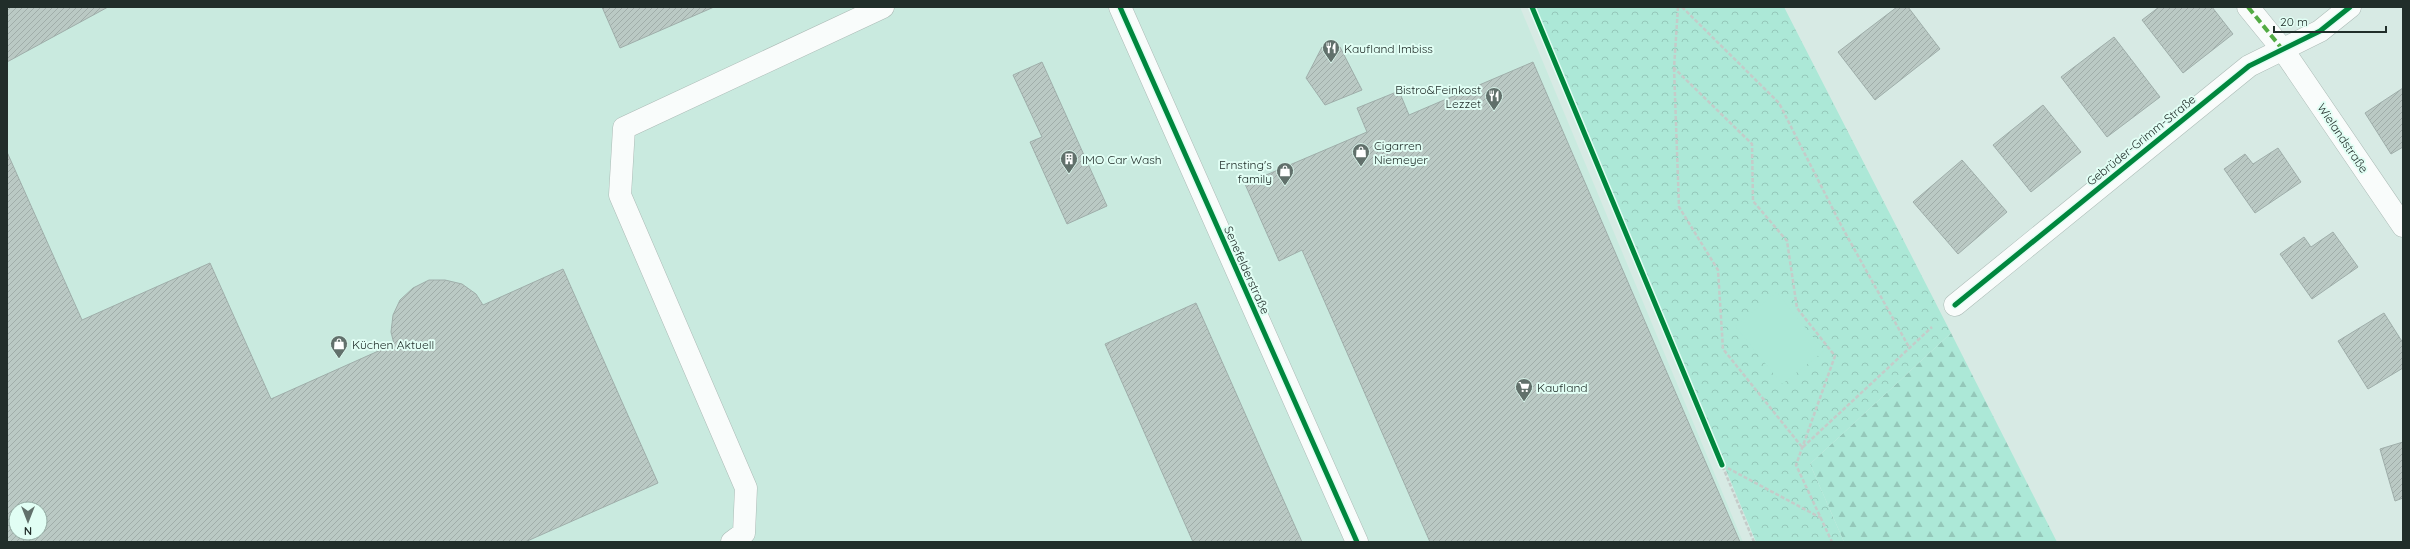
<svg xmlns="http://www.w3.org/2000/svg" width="2410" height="549" font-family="Quicksand,sans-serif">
<defs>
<pattern id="forest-firs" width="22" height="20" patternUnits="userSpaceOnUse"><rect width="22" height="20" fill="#ace8d7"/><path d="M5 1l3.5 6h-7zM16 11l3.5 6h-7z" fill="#94c7b9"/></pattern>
<pattern id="park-crowns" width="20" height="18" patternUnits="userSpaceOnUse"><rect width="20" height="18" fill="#ace8d7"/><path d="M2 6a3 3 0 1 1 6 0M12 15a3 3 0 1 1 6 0" fill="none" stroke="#94c7b9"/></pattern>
<pattern id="building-hatch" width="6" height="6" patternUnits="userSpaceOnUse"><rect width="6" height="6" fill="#bac9c4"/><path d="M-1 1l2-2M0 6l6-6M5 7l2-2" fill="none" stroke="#a0ada9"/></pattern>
</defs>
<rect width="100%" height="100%" fill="#d7eae4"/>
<!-- built -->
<path fill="#c9eadf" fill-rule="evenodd" d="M7,7H1520L1743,542H7ZM16,509H40V533H16Z"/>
<!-- forest -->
<path fill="url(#forest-firs)" d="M1951,333L2057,542H1844L1810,464Z"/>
<!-- park -->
<path fill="url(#park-crowns)" d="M1532,7H1784L1951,333L1810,464L1844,542H1756Z"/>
<!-- garden -->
<path fill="#ace8d7" d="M1777,292L1824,351L1782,384L1735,326Z"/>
<!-- building -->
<path fill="url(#building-hatch)" stroke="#9faeaa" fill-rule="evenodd" d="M7,7H108L7,62Z
M602,7H714L620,48Z
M1897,7H1908L1940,49L1875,100L1838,52Z
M2159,7H2212L2233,34L2183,73L2142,20Z
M2114,37L2160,97L2107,137L2061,77Z
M1322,47H1340L1362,90L1325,105L1306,78Z
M1042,62L1107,206L1067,224L1030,142L1042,137L1013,75Z
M1533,62L1740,542H1430L1302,250L1279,261L1245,184L1367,132L1357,108L1399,91L1409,115Z
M2403,88V147L2391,154L2365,113Z
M2043,105L2081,152L2031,192L1993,145Z
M2278,148L2301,182L2255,213L2224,169L2245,154L2253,164Z
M7,152L82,320L210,263L271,399L394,344L391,332L393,315L400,300L413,288L429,280H445L462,284L476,294L483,305L563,269L658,483L525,542H7ZM16,509H40V533H16Z
M1962,160L2007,212L1958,254L1913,202Z
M2333,232L2358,267L2312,299L2280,254L2304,237L2311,247Z
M1196,303L1302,542H1193L1105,344Z
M2384,313L2403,343V368L2368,389L2338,341Z
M2403,442V498L2395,501L2380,449Z"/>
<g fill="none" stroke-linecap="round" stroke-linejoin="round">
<defs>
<path id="minor" d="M1120,7L1357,542
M2248,7L2283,50L2403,226
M1955,305L2249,66L2320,31L2350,7
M732,542L744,533L746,488L620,195L624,128L883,7"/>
</defs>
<!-- minor casing -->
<use href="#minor" stroke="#acbbb6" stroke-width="23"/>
<!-- path -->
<path stroke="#c5cbc9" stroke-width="2.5" stroke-dasharray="4 2" stroke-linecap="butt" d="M1678,7L1674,68L1752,144L1753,201L1787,241L1797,308L1835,356L1796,465L1832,542
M1682,7L1779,103L1842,227L1910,349
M1674,68L1679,207L1718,270L1723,349L1802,447
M1803,447L1932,327
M1754,542L1722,465L1821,518"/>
<!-- minor -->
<use href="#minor" stroke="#f9fcfb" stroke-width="22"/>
<!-- quiet -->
<path stroke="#52ab44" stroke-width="4" stroke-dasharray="8 4" stroke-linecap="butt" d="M2248,7L2283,50"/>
<defs>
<path id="cycleway" d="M1120,7L1357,542
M1532,7L1722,465
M1955,305L2249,66L2320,31L2350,7"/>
</defs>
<!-- cycleway casing -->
<use href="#cycleway" stroke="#e1fef4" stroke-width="8"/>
<!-- cycleway -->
<use href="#cycleway" stroke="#00873e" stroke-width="5"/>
</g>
<!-- icons -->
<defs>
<symbol id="restaurant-pin" viewBox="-11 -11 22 30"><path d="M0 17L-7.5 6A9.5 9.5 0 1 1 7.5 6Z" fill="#61706b" stroke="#e1fef4"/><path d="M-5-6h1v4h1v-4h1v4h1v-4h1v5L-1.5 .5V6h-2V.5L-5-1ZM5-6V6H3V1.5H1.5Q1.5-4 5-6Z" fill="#fff"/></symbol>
<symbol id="shop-pin" viewBox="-11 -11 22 30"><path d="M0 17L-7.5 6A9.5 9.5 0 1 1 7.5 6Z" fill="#61706b" stroke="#e1fef4"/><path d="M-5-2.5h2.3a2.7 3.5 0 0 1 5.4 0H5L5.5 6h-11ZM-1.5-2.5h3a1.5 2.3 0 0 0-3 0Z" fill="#fff"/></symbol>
<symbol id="building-pin" viewBox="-11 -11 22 30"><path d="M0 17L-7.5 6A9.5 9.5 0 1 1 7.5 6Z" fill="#61706b" stroke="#e1fef4"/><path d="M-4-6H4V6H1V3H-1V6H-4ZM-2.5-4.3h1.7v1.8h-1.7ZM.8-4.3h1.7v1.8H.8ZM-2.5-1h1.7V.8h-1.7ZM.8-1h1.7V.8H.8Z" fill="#fff"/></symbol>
<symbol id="supermarket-pin" viewBox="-11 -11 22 30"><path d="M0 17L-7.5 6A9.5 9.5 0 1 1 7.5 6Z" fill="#61706b" stroke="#e1fef4"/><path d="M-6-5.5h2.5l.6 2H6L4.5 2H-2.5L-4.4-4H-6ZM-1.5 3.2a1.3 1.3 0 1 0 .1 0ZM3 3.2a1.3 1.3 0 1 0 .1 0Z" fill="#fff"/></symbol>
</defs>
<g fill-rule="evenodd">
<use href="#restaurant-pin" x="1321" y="38" width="20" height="27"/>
<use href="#restaurant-pin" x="1484" y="86" width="20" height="27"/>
<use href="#shop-pin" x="1351" y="142" width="20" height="27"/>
<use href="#building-pin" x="1059" y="149" width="20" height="27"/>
<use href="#shop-pin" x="1275" y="161" width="20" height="27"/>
<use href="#shop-pin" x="329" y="334" width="20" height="27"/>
<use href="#supermarket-pin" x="1514" y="377" width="20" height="27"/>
</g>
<g text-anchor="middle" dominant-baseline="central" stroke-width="4" stroke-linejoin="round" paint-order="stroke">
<!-- poi labels -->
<g font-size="12" fill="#212e2a" stroke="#e1fef4" text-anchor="start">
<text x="1344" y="48">Kaufland Imbiss</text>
<text x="1481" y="89" text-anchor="end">Bistro&amp;Feinkost<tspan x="1481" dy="14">Lezzet</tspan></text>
<text x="1374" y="145">Cigarren<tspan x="1374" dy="14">Niemeyer</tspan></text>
<text x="1082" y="159">IMO Car Wash</text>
<text x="1272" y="164" text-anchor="end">Ernsting's<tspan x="1272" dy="14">family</tspan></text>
<text x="352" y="344">Küchen Aktuell</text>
<text x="1537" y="387">Kaufland</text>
</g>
<!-- street labels -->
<g font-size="12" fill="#212e2a" stroke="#e1fef4">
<text transform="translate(2343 138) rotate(56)">Wielandstraße</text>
<text transform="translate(2141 140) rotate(-39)">Gebrüder-Grimm-Straße</text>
<text transform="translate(1247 270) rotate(66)">Senefelderstraße</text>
</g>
</g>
<!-- border -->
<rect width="2410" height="549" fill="none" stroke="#212e2a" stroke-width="16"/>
<!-- north arrow -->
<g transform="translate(28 521) rotate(180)"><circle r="19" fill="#e1fef4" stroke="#94aba3"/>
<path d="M0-3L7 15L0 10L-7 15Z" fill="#61706b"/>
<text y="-6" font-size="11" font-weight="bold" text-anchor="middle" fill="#212e2a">N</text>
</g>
<!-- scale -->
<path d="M2274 26v6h112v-6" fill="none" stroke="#212e2a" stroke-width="2"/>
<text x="2280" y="26" font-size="12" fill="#212e2a" stroke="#e1fef4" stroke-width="3" paint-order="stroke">20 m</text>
</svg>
